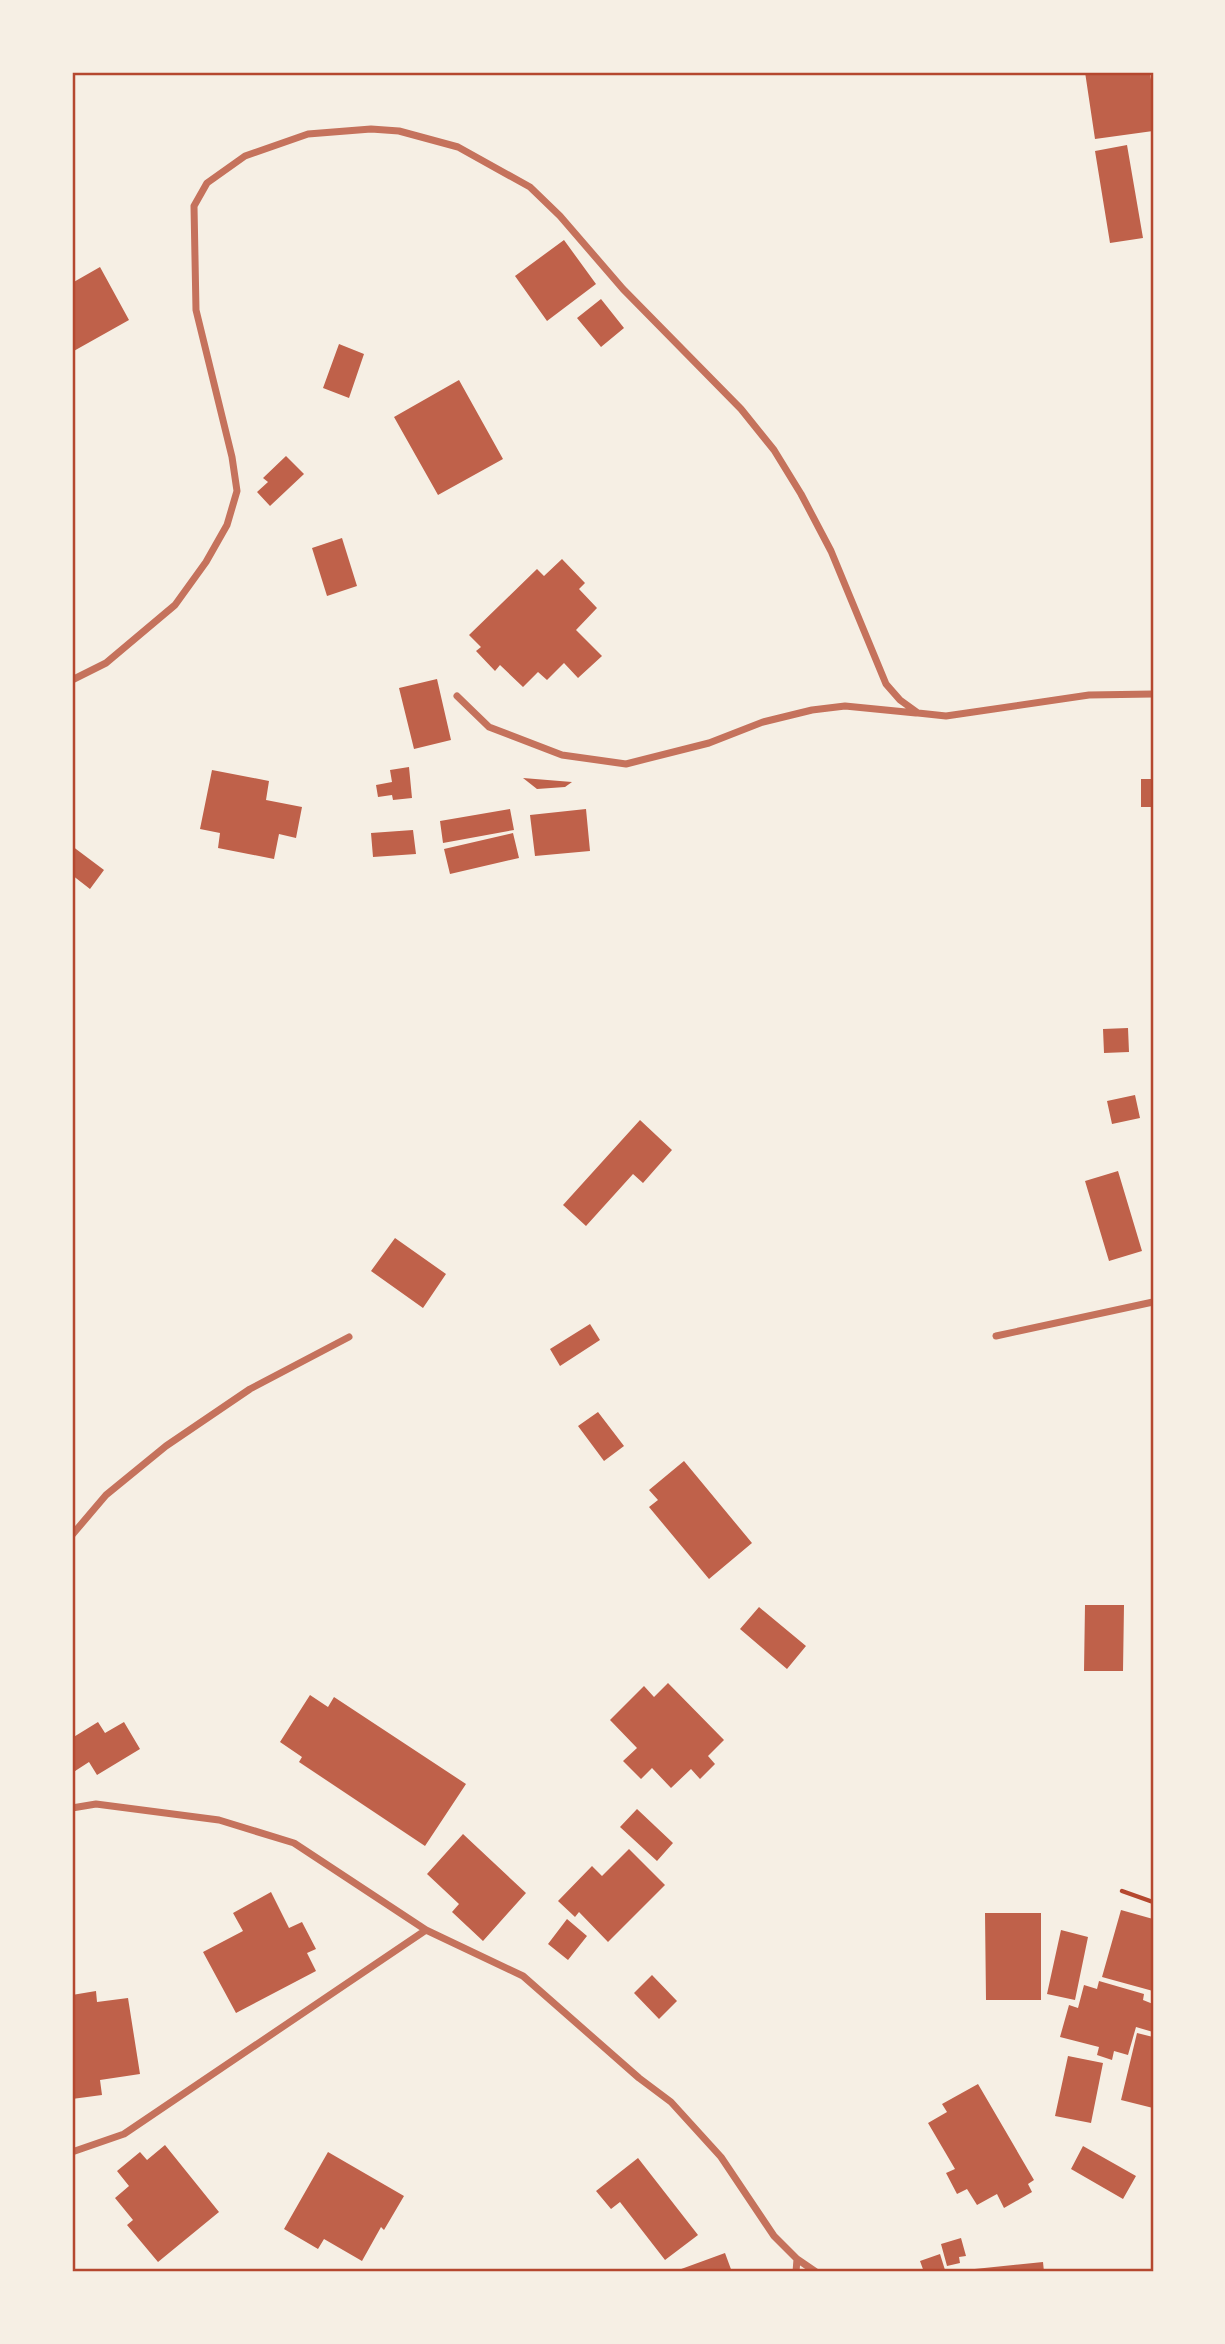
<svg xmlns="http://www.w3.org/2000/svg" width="1225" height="2344" font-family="'Work Sans',sans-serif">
<rect width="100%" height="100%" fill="#f6efe4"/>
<!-- building -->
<path fill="#bf614a" d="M1085,72H1150L1153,96V131L1095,139Z
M1127,145L1143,238L1110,243L1095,151Z
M564,240L596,284L547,321L515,276Z
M100,267L129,320L72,352V283Z
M601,299L624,328L601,347L577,318Z
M339,344L364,354L349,398L323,388Z
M459,380L503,459L438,495L394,417Z
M286,456L304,474L270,506L257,492L268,482L263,478Z
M342,538L357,586L327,596L312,548Z
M562,559L585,583L579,589L597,608L576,630L602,656L578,678L564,663L547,680L538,672L523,687L500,665L495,671L476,651L481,647L469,635L537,569L544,576Z
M437,679L451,740L414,749L399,688Z
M409,767L412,798L393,800L392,795L378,797L376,785L392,782L390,770Z
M212,770L269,781L266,800L302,807L296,838L279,834L274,859L218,848L220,833L200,829Z
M523,778L572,782L565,787L537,789Z
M1141,779H1153V807H1141Z
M510,809L514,830L443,843L440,821Z
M586,809L590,851L535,856L530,815Z
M413,830L416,854L373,857L371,833Z
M513,833L519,858L450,874L444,849Z
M72,846L104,870L90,889L72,875Z
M1128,1028L1129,1052L1104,1053L1103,1029Z
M1135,1095L1140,1118L1112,1124L1107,1101Z
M640,1120L672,1150L643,1183L633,1174L586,1226L563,1205Z
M1118,1171L1142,1251L1109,1261L1085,1181Z
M395,1238L446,1274L423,1308L371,1271Z
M590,1324L600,1340L560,1366L550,1349Z
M598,1412L624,1446L604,1461L578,1426Z
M684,1461L752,1543L709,1579L649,1507L658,1500L649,1490Z
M1085,1605H1124L1123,1671H1084Z
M759,1607L806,1646L787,1669L740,1629Z
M668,1683L724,1740L708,1756L715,1764L700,1779L691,1769L671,1788L652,1768L641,1779L623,1761L637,1748L610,1720L644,1686L654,1697Z
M310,1695L328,1707L334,1697L466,1784L425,1846L299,1762L302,1757L280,1742Z
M98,1722L105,1733L124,1722L140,1749L97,1775L89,1762L72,1773V1738Z
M637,1809L673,1843L657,1861L620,1827Z
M463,1834L526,1893L483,1941L452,1912L459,1904L427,1874Z
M629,1849L665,1885L608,1942L579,1912L575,1917L558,1901L592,1866L602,1876Z
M271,1892L289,1928L302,1922L316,1949L307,1953L316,1971L236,2013L203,1952L243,1931L233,1913Z
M1121,1910L1153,1919V1991L1102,1977Z
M985,1913H1041V2000H986Z
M567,1919L587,1936L568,1960L548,1944Z
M1061,1930L1088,1937L1075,2000L1047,1994Z
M652,1975L677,2001L659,2019L634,1993Z
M1099,1981L1144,1994L1143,2000L1153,2004V2032L1136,2027L1128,2055L1114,2051L1112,2060L1097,2055L1099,2047L1060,2037L1069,2005L1078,2008L1084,1985L1097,1989Z
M96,1991L97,2002L128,1998L140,2074L100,2080L102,2095L72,2099V1995Z
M1137,2033L1153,2037V2108L1121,2100Z
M1068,2056L1103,2063L1091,2123L1055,2116Z
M978,2084L1034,2180L1028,2184L1032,2192L1004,2208L997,2194L977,2205L967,2189L957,2194L946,2173L955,2169L928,2123L947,2112L942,2104Z
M165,2145L219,2212L158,2262L127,2225L133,2220L115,2198L129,2186L117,2171L140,2152L147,2160Z
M1083,2146L1136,2176L1123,2199L1071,2169Z
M328,2152L404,2196L384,2230L381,2227L362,2261L324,2239L318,2249L284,2229Z
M638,2158L698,2235L665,2260L620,2202L611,2209L596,2191Z
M961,2238L966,2256L959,2257L960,2263L947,2266L941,2244Z
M725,2253L732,2272H673Z
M940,2254L945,2270L941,2272H924L920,2261Z
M1043,2262L1044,2272H965V2270Z"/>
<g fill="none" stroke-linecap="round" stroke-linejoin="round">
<!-- path -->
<path stroke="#b5482f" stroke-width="4.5" d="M1122,1891L1153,1902"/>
<!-- minor -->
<path stroke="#c5725c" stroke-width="7" d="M72,680L106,663L175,605L206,562L227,525L237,491L232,457L196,310L194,206L207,183L245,156L308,134L371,129L399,131L458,147L530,187L560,216L623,289L741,409L774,450L801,494L831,551L886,684L900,700L918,713L946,716L1089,695L1153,694
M457,696L489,727L562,755L626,764L709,743L763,722L812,710L845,706L916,713
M996,1336L1153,1302
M72,1535L106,1495L166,1446L250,1389L349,1337
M72,1808L96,1804L219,1820L294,1843L426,1930L523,1976L639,2078L671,2102L721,2157L774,2236L797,2259L816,2272
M72,2152L124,2134L426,1930
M796,2272L797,2259"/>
</g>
<!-- border -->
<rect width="1225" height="2344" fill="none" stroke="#f6efe4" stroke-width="147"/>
<rect x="74" y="74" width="1078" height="2196" fill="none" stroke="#b5482f" stroke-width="2.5"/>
</svg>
